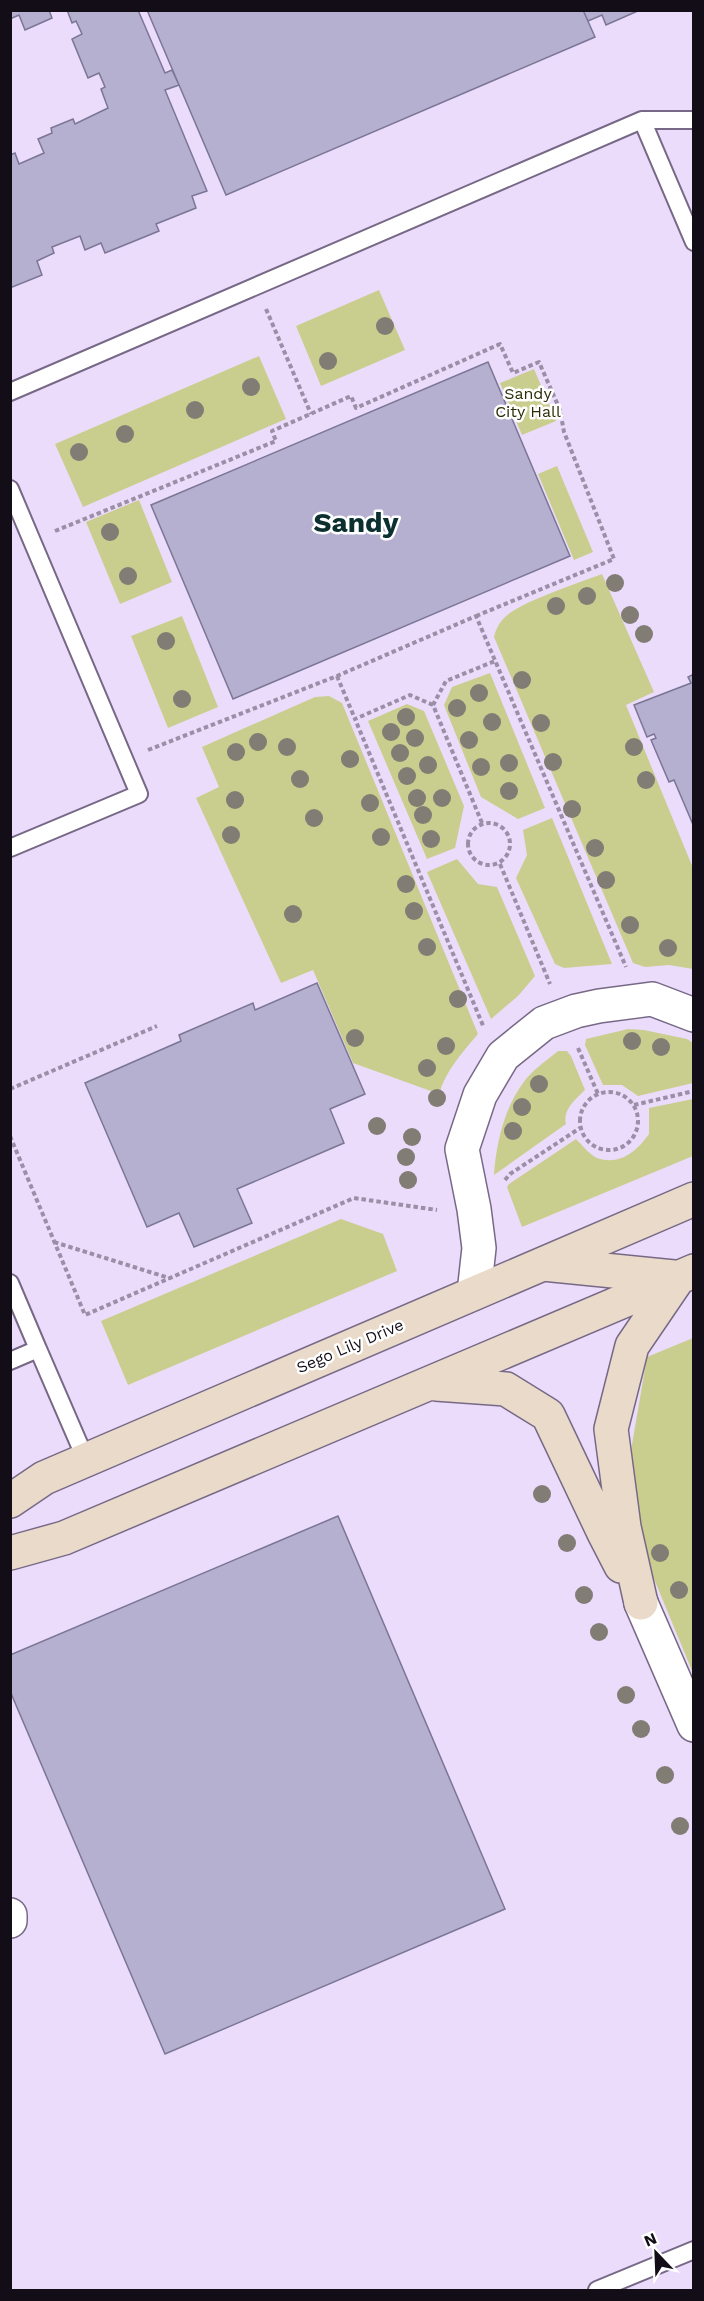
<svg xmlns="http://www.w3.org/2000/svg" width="704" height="2301" font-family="'Work Sans',sans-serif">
<rect width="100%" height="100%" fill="#ebdcfc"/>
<!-- green -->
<path fill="#c9ce8e" d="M379,290L405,350L321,386L296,326Z
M259,356L286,419L83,507L55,444Z
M534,369L556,421L522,435L500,383Z
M557,466L593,552L574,560L538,474Z
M139,500L172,582L120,604L86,522Z
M602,574L654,692L626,705L693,868V969L669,965L645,967L633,963L494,637C496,629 499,623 505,617C522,601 579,583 602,574Z
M182,616L218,707L168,728L131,636Z
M490,673L545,808L518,819L481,797L444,705L452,687Z
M329,696L342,703L478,1034C462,1053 446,1070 439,1094L353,1063L313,970L281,983L196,798L219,787L202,747L315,697Z
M407,704L424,711L464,806L455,848L427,859L368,721Z
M552,818L612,964L564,968L555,964L516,878L527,855L523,830Z
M457,859L478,884L497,887L535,976L518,996L491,1019L427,872Z
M628,1029L644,1030L687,1039L693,1043V1083L638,1096L622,1085H603L585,1045L586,1039Z
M558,1051H567L571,1056L585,1090C576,1099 562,1110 566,1124L494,1175C496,1144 504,1109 523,1083C532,1070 546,1061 558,1051Z
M693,1099V1156L522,1227L507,1187L509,1184L576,1139C582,1145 590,1155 597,1158C620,1166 637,1151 649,1134V1108Z
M341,1219L383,1234L397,1271L128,1385L101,1321Z
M693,1338V1673L642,1550L629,1462L647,1357Z"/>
<!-- building -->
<path fill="#b5afd0" stroke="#7c7695" stroke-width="1.5" d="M10,10H49L52,18L25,30L19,15L10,19Z
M67,10H138L165,73L172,70L179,85L165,90L207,191L192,196L196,208L156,224L159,231L105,253L101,243L85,250L80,236L52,247L54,253L37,261L42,275L10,288V155L15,153L19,164L44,153L38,139L52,133L51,128L73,119L75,124L108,108L101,89L105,87L99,73L88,78L72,39L82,34L76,21L72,23Z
M147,10H583L595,37L226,195Z
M583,10H640L606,25L602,15L588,21Z
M488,362L570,556L233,699L151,505Z
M694,674V827L674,780L669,782L651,740L656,738L654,734L647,737L634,705L691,683L688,677Z
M317,983L365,1094L330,1109L344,1143L237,1189L252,1223L194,1247L179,1213L147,1227L85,1083L181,1041L179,1035L253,1003L255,1010Z
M338,1516L505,1909L165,2054L10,1691V1655Z"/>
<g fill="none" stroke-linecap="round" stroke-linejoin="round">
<defs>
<path id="service" d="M642,120L694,242
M10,392L642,120H694
M10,489L139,794L10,848
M10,1283L38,1349
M10,1361L38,1349L86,1460
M597,2290L694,2250"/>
<path id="minor" d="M474,1293L479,1248L474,1209L462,1149L480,1095L503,1056L544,1023L576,1011L599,1006L652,999L694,1015
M641,1603L694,1725"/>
<path id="tertiary" d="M10,1915V1921"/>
<path id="secondary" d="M543,1264L674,1277
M436,1384L506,1389L548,1415L604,1533L621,1566
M10,1501L44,1478L694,1199
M10,1553L64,1538L694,1271
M641,1603L624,1527L611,1429L632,1346L679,1277"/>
</defs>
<!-- service casing -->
<use href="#service" stroke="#776986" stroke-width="20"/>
<!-- minor casing -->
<use href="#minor" stroke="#776986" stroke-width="36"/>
<!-- tertiary casing -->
<use href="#tertiary" stroke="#776986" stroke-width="36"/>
<!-- secondary casing -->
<use href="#secondary" stroke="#776986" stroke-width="36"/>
<!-- path -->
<path stroke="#9b8fa7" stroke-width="4" stroke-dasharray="4.5 3" stroke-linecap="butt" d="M266,309L311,414
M55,531L276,441L272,431L351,396L356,408L500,344L513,373L539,362L560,410L564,432L614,559L476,616
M337,676L355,719
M433,705L410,695L355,719L484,1028
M148,750L337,676L476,616L626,967
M468 844a21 21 0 1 1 42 0a21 21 0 1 1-42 0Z
M482,823L433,705L446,681L495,661
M500,864L550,984
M578,1048L598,1094
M10,1089L157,1026
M580 1121a29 29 0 1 1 58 0a29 29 0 1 1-58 0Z
M634,1105L694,1091
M10,1136L85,1315L354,1198L437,1210
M505,1180L510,1174L580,1128
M54,1242L169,1278"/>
<!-- service -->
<use href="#service" stroke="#fff" stroke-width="16"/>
<!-- minor -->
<use href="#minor" stroke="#fff" stroke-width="33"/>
<!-- tertiary -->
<use href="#tertiary" stroke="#fff" stroke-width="33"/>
<!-- secondary -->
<use href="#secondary" stroke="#e9dac9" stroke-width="33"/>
</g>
<!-- trees -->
<g fill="#817c74">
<circle cx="385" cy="326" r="9"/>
<circle cx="328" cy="361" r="9"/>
<circle cx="251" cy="387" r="9"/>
<circle cx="195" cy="410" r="9"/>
<circle cx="125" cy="434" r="9"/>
<circle cx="79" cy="452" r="9"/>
<circle cx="110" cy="532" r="9"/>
<circle cx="128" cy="576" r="9"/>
<circle cx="615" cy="583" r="9"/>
<circle cx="587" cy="596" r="9"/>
<circle cx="556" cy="606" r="9"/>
<circle cx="630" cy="615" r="9"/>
<circle cx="644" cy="634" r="9"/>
<circle cx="166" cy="641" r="9"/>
<circle cx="522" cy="680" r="9"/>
<circle cx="479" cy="693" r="9"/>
<circle cx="182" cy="699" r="9"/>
<circle cx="457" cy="708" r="9"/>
<circle cx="406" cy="717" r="9"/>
<circle cx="492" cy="722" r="9"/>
<circle cx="541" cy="723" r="9"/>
<circle cx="391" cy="732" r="9"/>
<circle cx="415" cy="738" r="9"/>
<circle cx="469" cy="740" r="9"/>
<circle cx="258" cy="742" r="9"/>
<circle cx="287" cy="747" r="9"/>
<circle cx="634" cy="747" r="9"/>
<circle cx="236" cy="752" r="9"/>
<circle cx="400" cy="753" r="9"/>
<circle cx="350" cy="759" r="9"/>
<circle cx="553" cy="762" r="9"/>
<circle cx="509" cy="763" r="9"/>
<circle cx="428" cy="765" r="9"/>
<circle cx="481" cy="767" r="9"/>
<circle cx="407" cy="776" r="9"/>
<circle cx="300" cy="779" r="9"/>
<circle cx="646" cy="780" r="9"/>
<circle cx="509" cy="791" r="9"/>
<circle cx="417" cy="798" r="9"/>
<circle cx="442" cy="798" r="9"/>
<circle cx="235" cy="800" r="9"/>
<circle cx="370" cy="803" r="9"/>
<circle cx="572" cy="809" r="9"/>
<circle cx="423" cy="815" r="9"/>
<circle cx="314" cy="818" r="9"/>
<circle cx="231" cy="835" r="9"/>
<circle cx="381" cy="837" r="9"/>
<circle cx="431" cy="839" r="9"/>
<circle cx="595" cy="848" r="9"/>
<circle cx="606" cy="880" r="9"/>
<circle cx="406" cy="884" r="9"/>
<circle cx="414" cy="911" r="9"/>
<circle cx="293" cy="914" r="9"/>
<circle cx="630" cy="925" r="9"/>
<circle cx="427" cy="947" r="9"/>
<circle cx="668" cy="948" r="9"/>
<circle cx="458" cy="999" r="9"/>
<circle cx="355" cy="1038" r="9"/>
<circle cx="632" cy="1041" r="9"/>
<circle cx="446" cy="1046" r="9"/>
<circle cx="661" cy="1047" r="9"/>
<circle cx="427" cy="1068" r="9"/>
<circle cx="539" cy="1084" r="9"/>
<circle cx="437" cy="1098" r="9"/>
<circle cx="522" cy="1107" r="9"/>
<circle cx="377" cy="1126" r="9"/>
<circle cx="513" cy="1131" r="9"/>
<circle cx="412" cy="1137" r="9"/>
<circle cx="406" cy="1157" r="9"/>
<circle cx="408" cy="1180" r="9"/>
<circle cx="542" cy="1494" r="9"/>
<circle cx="567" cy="1543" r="9"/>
<circle cx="660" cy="1553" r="9"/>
<circle cx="679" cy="1590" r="9"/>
<circle cx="584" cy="1595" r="9"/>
<circle cx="599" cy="1632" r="9"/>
<circle cx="626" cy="1695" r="9"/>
<circle cx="641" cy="1729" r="9"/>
<circle cx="665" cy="1775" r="9"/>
<circle cx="680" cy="1826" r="9"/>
</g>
<g text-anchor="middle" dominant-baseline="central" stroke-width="5" stroke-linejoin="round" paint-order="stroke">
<!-- park labels -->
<g font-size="16" fill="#2b2d04" stroke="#fff">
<text x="528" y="393">Sandy<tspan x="528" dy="18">City Hall</tspan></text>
</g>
<!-- street labels -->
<g font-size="16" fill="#120d17" stroke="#fff">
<text transform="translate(350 1346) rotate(-23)">Sego Lily Drive</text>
</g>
<!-- town labels -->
<g font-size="28" font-weight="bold" fill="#0c2f30" stroke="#fff">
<text x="356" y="522">Sandy</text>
</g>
</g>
<!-- border -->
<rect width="704" height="2301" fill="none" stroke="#120d17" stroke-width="24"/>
<!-- north arrow -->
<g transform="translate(656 2253) rotate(337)" stroke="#ffffff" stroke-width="4.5" paint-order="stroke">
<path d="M0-4.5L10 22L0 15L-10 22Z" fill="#120d17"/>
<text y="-9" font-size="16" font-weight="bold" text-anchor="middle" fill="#120d17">N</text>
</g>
</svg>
